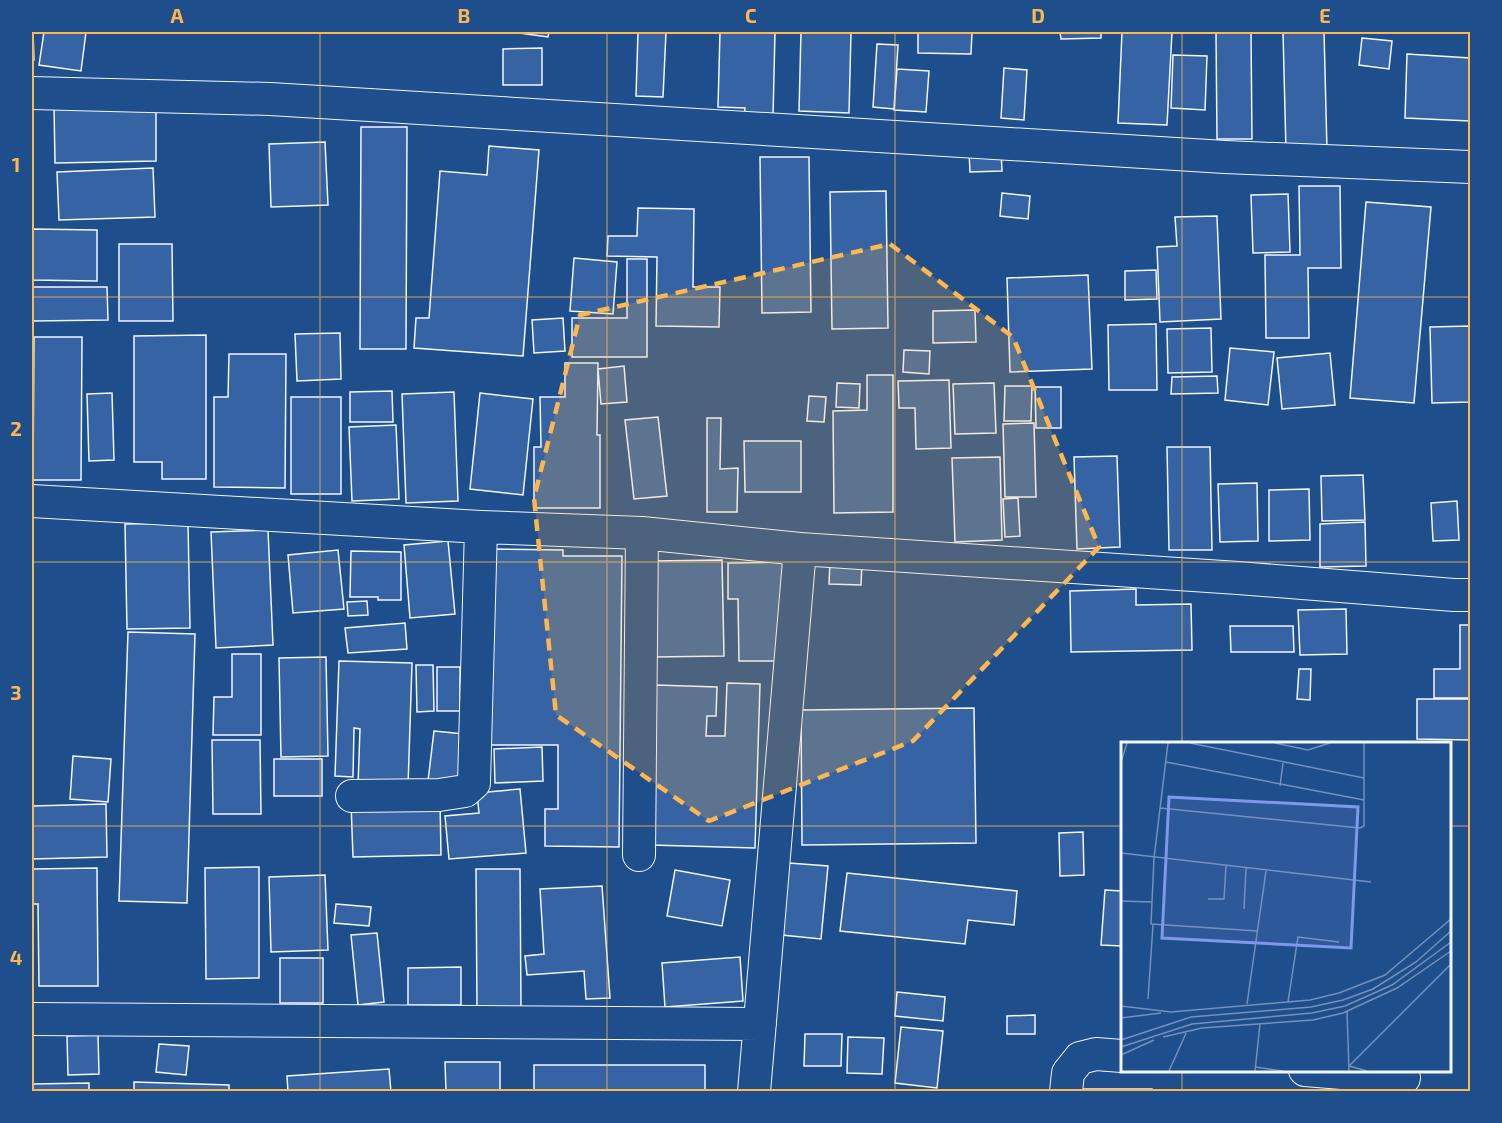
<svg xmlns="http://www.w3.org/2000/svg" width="1502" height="1123" font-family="'Exo 2',sans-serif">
<rect width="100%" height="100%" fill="#1f4e8c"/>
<!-- building -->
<path fill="#3563a3" stroke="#f2f6ff" stroke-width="1.5" d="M32,32H33L34,60L32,61Z
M44,32H86L81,71L39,65Z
M512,32H549L548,37Z
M638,32H666L663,97L636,96Z
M720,32H775L773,117L744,116L745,108L718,107Z
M801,32H851L849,113L799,111Z
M918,32H972L971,54L918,53Z
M1060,32H1101V38L1061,39Z
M1122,32H1172L1167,125L1118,123Z
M1216,32H1251L1252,139H1217Z
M1283,32H1324L1327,150L1286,151Z
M1362,38L1392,41L1389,69L1359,65Z
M877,44L898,45L894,109L873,107Z
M542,48V85H503V49Z
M1407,54L1470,58V121L1405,118Z
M1173,55L1207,56L1205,110L1171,108Z
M1004,68L1027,70L1024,120L1001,118Z
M897,69L929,71L926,112L894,110Z
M156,103V161L55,163L54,105Z
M361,127H407L406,349H360Z
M325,142L328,205L271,207L269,144Z
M489,146L539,150L523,356L414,348L416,318H429L440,171L487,175Z
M1001,150L1002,171L970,172L969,152Z
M760,157H809L811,312L762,313Z
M153,168L155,217L59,220L57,172Z
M1299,186H1340L1341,268H1308L1309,338H1266L1265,255H1300Z
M886,191L888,328L832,329L830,192Z
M1002,193L1030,196L1028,219L1000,216Z
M1288,194L1290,252L1253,253L1251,195Z
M1366,202L1431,207L1414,403L1350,398Z
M638,208L694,209L693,287H720L719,327L656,326L657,257L607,256L608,236H637Z
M1217,216L1221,319L1160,322L1157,247L1177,246L1175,217Z
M32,229L97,230V281L32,280Z
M119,244H172L173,321H119Z
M574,258L617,262L613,314L570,311Z
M627,259H647V357H572V318H627Z
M1156,270L1157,299L1125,300V271Z
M1088,275L1092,369L1010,372L1007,278Z
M32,287H107L108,320L32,321Z
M975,310L976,342L933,343V311Z
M563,318L565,351L534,353L532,320Z
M1156,324L1157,390H1109L1108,325Z
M1470,326V402L1432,403L1430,327Z
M1211,328L1212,372L1168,373L1167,329Z
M340,333L341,379L297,381L295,334Z
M206,335V479H162V462H134V336Z
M34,337H82L81,480H33Z
M1230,348L1274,352L1268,405L1225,400Z
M904,350L930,351L929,374L903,372Z
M1330,353L1335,405L1282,409L1277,358Z
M229,354H286L285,488L214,487V397H228Z
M565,363H598L597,435H600V508H534V447H541L540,397H565Z
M624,366L627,402L601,404L598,369Z
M867,375H893V512L834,513L833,411L867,410Z
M1217,376L1218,393L1171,394L1172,377Z
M949,380L951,448L916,449L915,408H899L898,381Z
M837,383L860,384L859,408L836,407Z
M994,383L996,433L955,434L953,384Z
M1005,386H1032L1031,421H1004Z
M1035,387H1061V428H1036Z
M392,391L393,422H350V392Z
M454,392L458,501L406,503L402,394Z
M112,393L114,460L89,461L87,394Z
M480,393L533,399L523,495L470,489Z
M809,396L826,397L824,422L807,421Z
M291,397H341V494H291Z
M658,417L667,496L634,499L625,420Z
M707,418H721L720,469L738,468L737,512H707Z
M1034,423L1036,497H1005L1003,424Z
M396,425L399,499L352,501L349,427Z
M744,441H801V492H745Z
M1167,447H1210L1212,550H1169Z
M1117,456L1120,547L1077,549L1074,457Z
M1000,457L1002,540L955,542L952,458Z
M1363,475L1365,520L1322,521L1321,476Z
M1257,483L1258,541L1220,542L1218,484Z
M1309,489L1310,540L1269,541V490Z
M1018,498L1020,536L1005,537L1003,499Z
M1457,501L1459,540L1433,541L1431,503Z
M1365,522L1366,566L1320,567V524Z
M188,523L190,628L127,629L125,524Z
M268,530L273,645L216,648L211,532Z
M448,541L455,614L410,618L404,545Z
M486,549L563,550V556H622L619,847L545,846V809H558V745H485Z
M338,550L344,609L293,613L288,555Z
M351,551L401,552V600H378V597H350Z
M722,560L724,656L654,657L653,561Z
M787,562V661H739L738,599H728V563Z
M830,562L862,563L861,585L829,584Z
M1136,589V605L1191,604L1192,650L1071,652L1070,591Z
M367,601L368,615L348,616L347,602Z
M1346,609L1347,654L1300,655L1298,610Z
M405,623L407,649L348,653L345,628Z
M1460,625H1470V698H1434V669H1460Z
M1230,626H1293L1294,652H1231Z
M128,632L195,634L187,903L119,901Z
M232,654H261V735H213L214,697H232Z
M326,657L328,756L281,757L279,658Z
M339,661L412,663L408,787L358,786L360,729L354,728L353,777L335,776Z
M416,665H433L434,711L417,712Z
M437,667H460V711H437Z
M1299,669H1311L1310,700L1297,699Z
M727,683L760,684L755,848L651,845L656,685L717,687L716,716H707L706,736H725Z
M1417,699H1470V740L1417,739Z
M974,708L976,843L802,845L801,710Z
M434,731L464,734L458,785L428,781Z
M212,740H260L261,814H213Z
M542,747L543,781L495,783L494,749Z
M73,756L111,759L108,802L70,799Z
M274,759H322V796H274Z
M520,789L526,853L449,859L445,816L479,813L477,793Z
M440,801L441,855L353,857L351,803Z
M106,804L107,857L32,859V806Z
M1083,832L1084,875L1060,876L1059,833Z
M789,863L828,866L821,939L782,935Z
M259,867V978L206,979L205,868Z
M97,868L98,986H39L38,904H32V869Z
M476,869H520L521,1009H477Z
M675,870L730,880L722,926L667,916Z
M847,873L1017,891L1014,925L968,920L965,944L840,931Z
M325,875L328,950L271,952L269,877Z
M602,886L610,998L586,999L584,971L527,975L525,956L544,954L540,889Z
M1105,890L1122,891V946L1101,945Z
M336,904L371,907L369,926L334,923Z
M377,933L384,1002L358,1005L351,935Z
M740,957L743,1001L665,1007L662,963Z
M280,958H323V1003H280Z
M461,967V1005H408V968Z
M897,992L945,997L943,1021L895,1016Z
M1035,1015V1034H1007V1016Z
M901,1027L943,1031L937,1088L895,1083Z
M805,1034H842L841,1066H804Z
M98,1035L99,1074L68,1075L67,1036Z
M848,1037L884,1038L882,1074L847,1073Z
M159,1044L189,1046L186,1075L156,1072Z
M445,1062H500V1092H446Z
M534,1065H705V1092H534Z
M389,1069L391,1092H288L287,1076Z
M134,1082L229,1085V1092H134Z
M89,1083V1092H32V1084Z
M1074,1089H1152V1092H1074Z"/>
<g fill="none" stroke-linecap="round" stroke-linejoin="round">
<defs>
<path id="street" d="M32,93L270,99L1225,157L1470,167
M32,501L481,527L642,533L800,549L1238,578L1454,595H1470
M352,796L439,795L465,791L474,783L481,527
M639,855L642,533
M32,1019L760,1024
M1305,1070L1404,1078
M754,1092L800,549
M1066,1092L1068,1073L1080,1058L1096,1054L1122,1056"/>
</defs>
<!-- street casing -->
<use href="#street" stroke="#f2f6ff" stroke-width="34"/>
<!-- street -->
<use href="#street" stroke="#1f4e8c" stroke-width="32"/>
</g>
<!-- marked area -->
<path fill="#ffb74d" fill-opacity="0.2" stroke="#ffb74d" stroke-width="4.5" stroke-dasharray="12 8" stroke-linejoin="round" d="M890,244L1013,337L1099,547L913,741L709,821L556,715L534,498L580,315Z"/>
<!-- grid -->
<path fill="none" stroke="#ffb74d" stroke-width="1.5" stroke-opacity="0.55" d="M320,32V1092M607,32V1092M895,32V1092M1182,32V744M32,297H1470M32,562H1470M32,826H1122M1450,826H1470M1182,1070V1092"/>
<!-- overview -->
<g transform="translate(1121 742)">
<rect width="330" height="330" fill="#1f4e8c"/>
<path fill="none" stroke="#7391ba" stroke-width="1.5" d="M47,1L33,116L30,182L137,189M69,1L243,36M154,1L187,8L209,1M0,20L6,1M45,20L243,58M159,44L162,21M39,66L239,86L243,84V1M0,111L250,140M87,157H103L105,124M0,159L31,160M123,167L125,126M27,257L32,183M167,260L177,195L218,200M126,262L145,129M0,264L50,270L189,258L218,251L264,233L330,177M226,269L228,329M0,276L40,271M42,295L81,286L192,278L222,271L276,246L330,209M0,298L70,275L190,265L222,258L252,247L295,220L330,189M0,305L71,282L191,271L224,264L271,243L330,200M0,313L33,298M228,324L330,222M228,324L246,329M134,325L162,329M48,329L66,289M134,329L139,282"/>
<path fill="#7d9aea" fill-opacity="0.15" stroke="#7d9aea" stroke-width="3" d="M48,55L237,65L230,206L41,196Z"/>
<rect width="330" height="330" fill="none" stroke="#f2f6ff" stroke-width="3"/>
</g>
<!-- border -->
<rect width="1502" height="1123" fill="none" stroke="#1f4e8c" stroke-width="66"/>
<rect x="33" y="33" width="1436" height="1057" fill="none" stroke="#ffb74d" stroke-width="2"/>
<g font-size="20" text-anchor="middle" font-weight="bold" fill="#ffb74d">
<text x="177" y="23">A</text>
<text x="464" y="23">B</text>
<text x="751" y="23">C</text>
<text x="1038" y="23">D</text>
<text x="1325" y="23">E</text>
<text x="16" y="172">1</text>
<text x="16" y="436">2</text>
<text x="16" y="700">3</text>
<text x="16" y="965">4</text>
</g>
</svg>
